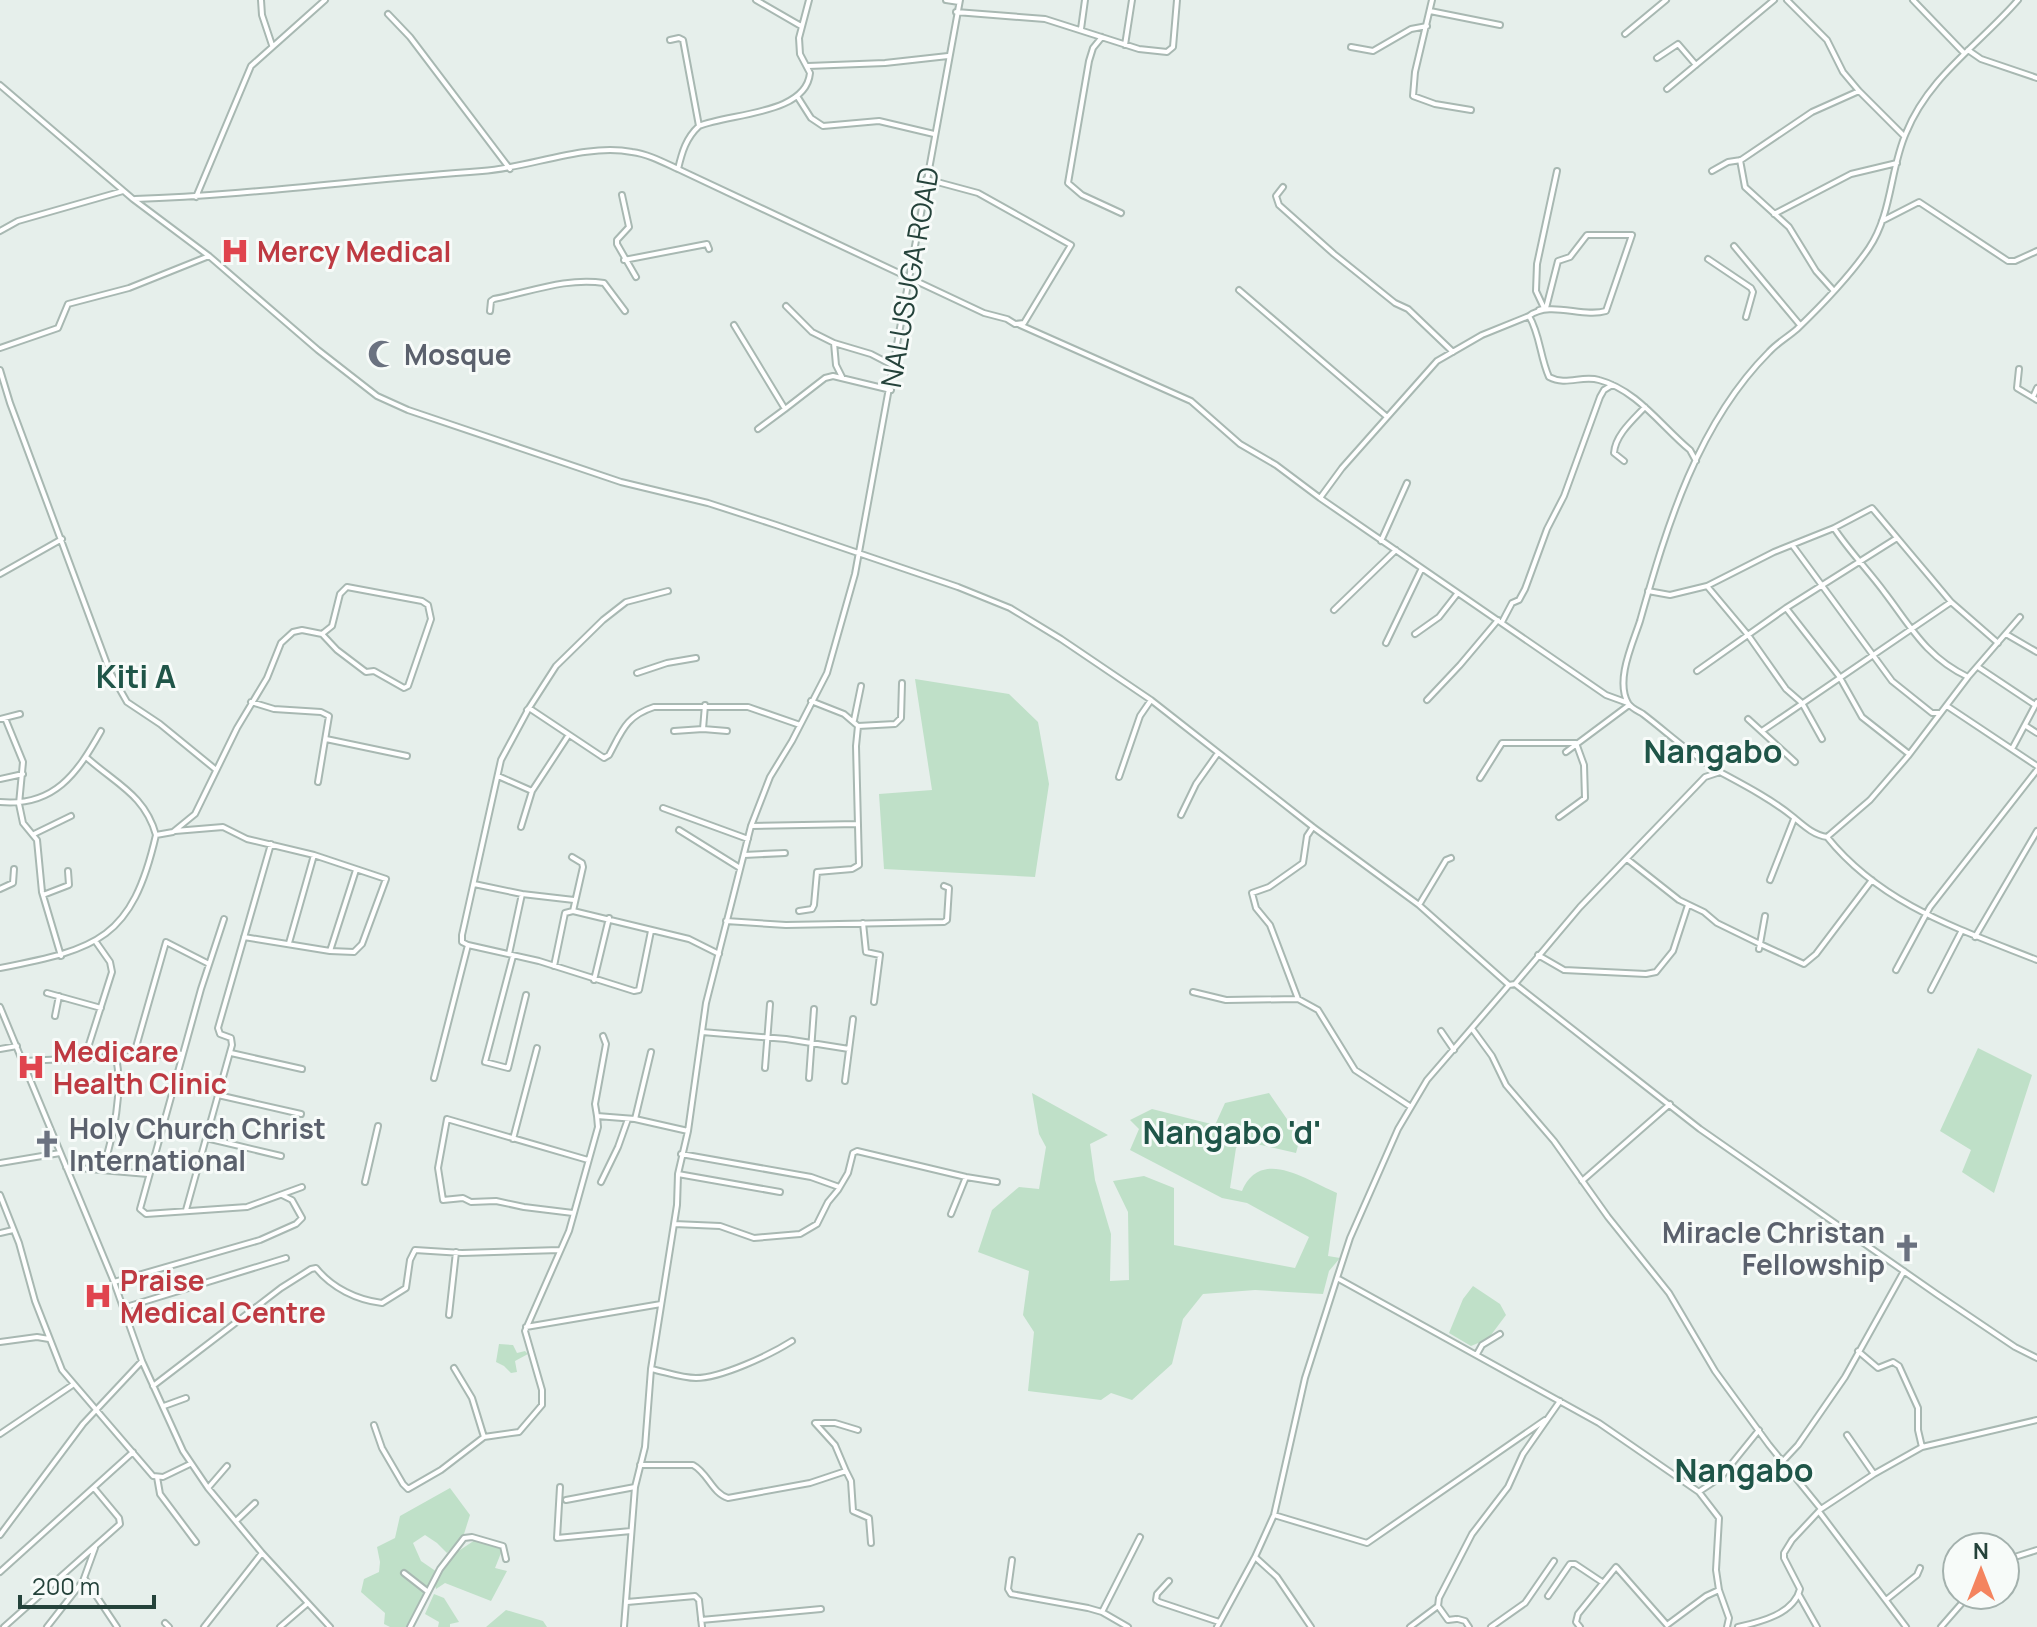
<svg xmlns="http://www.w3.org/2000/svg" width="2037" height="1627" font-family="Manrope,sans-serif">
<rect width="100%" height="100%" fill="#e6efeb"/>
<!-- green -->
<path fill="#bfe0c8" d="M915,679L1009,694L1038,722L1049,784L1035,877L884,869L879,794L932,790Z
M1978,1048L2032,1075L1994,1193L1962,1172L1971,1150L1940,1131Z
M1032,1093L1108,1135L1090,1144L1095,1180L1111,1234L1110,1281L1129,1280L1128,1212L1113,1181L1144,1176L1174,1188V1245L1295,1268L1309,1237L1247,1203L1222,1198L1130,1150L1139,1129L1130,1120L1152,1109L1215,1125L1225,1103L1269,1093L1300,1138L1296,1153L1243,1141L1236,1148L1230,1188L1242,1191C1261,1147 1306,1180 1337,1193L1328,1256L1340,1258L1329,1271L1323,1294L1255,1290L1203,1294L1183,1319L1172,1364L1132,1400L1111,1393L1101,1400L1028,1391L1034,1332L1023,1315L1029,1271L978,1252L992,1210L1019,1187L1039,1189L1046,1147L1039,1134Z
M1473,1286L1500,1304L1506,1315L1488,1339L1471,1346L1449,1333L1463,1299Z
M499,1344L513,1345L517,1353L525,1351L528,1354L515,1361L517,1372L511,1373L504,1366L496,1362Z
M450,1488L470,1515L464,1534L447,1553L437,1543L425,1535L413,1543L421,1561L437,1572L409,1627H390L384,1624L385,1613L361,1592L364,1579L379,1572L380,1562L377,1547L395,1538L400,1516Z
M475,1540L503,1548L495,1568L507,1571L491,1601L445,1583L436,1589L434,1582L454,1554Z
M434,1594L444,1598L459,1622L450,1624V1627H438L439,1622L425,1614Z
M506,1610L543,1621L547,1627H486Z"/>
<g fill="none" stroke-linecap="round" stroke-linejoin="round">
<defs>
<path id="minor" d="M261,0L262,15L272,45
M756,0L801,26
M946,0L959,2
M1432,0L1415,72L1413,96L1435,104L1471,110
M1787,0L1827,40L1843,72L1859,91L1904,136
M1913,0L1964,53
M2018,0C1979,45 1929,76 1906,133C1890,169 1892,214 1869,248C1849,277 1823,304 1797,329C1788,337 1777,343 1769,352C1698,423 1667,525 1640,621C1633,643 1615,680 1628,703C1631,708 1638,711 1643,714C1668,733 1692,756 1720,772C1744,785 1771,799 1792,816C1803,825 1813,835 1827,837C1882,905 1959,929 2037,960
M1430,11L1500,25
M956,12L1045,19L1139,49L1167,52L1173,47L1177,0
M388,14L410,37L510,169
M1081,29L1085,0
M1625,34L1666,0
M1102,37L1093,48L1089,61L1068,183L1082,195L1121,213
M670,40L679,38L683,40L699,126
M1125,45L1132,0
M1351,47L1373,51L1411,29L1427,26
M1968,50L1981,59L2037,78
M1657,58L1678,44L1696,65
M808,66L885,63L948,56
M0,85L133,199L209,256L318,350L377,396L408,410L621,482L708,503L776,525L958,587L1010,608L1061,639L1151,700L1313,827L1419,905L1509,985L1515,984L1700,1129L1938,1295L2015,1347L2037,1358
M1667,89L1774,0
M797,96L811,118L823,126L879,121L934,134
M1740,160L1745,187L1789,227L1816,271L1834,291
M678,169C682,152 686,138 699,126C730,113 806,115 810,73L800,54L799,38L809,0
M1712,171L1728,162L1741,160L1812,112L1859,91
M1283,187L1276,196L1279,205L1334,254L1395,303L1408,309L1453,352
M622,195L629,227L617,240V244L636,277
M196,197L251,66L325,0
M135,199C251,195 366,179 482,171C529,168 585,143 632,152C648,154 663,162 678,169L984,313L1007,319L1015,324L1024,323L1071,245L978,193L926,179
M1774,214L1851,174L1897,163
M1882,221L1919,202L2008,261H2015L2037,251
M0,231L18,221L123,191
M1734,246L1800,325
M1708,259L1751,288L1753,292L1746,317
M624,260L707,244L709,249
M1239,290L1386,416
M786,306L812,332L834,343L836,365L842,377
M1544,308L1536,291L1537,264L1557,171
M490,311L491,301L494,299C530,292 567,277 604,283L625,311
M1529,316C1550,300 1582,318 1606,311L1632,235H1587L1570,257L1558,261L1546,308L1539,310
M734,325L785,409L825,378L833,376L891,390
M1020,325L1191,401L1240,444L1276,465L1320,498
M834,343L871,354L894,366
M0,348L58,328L68,304L129,288L209,256
M2019,369L2017,388L2037,400
M0,370L10,403L110,672L127,702L160,724L215,769
M2033,397L2037,388
M758,429L785,409
M1624,461L1614,453C1615,435 1634,419 1645,407
M1834,528C1849,551 1869,571 1885,593C1911,627 1926,657 1968,677
M1381,541L1407,483
M1793,546L1892,681L1932,713H1939
M0,574L62,539
M1707,586L1748,635L1786,689L1802,703L1822,739
M1648,591L1670,595L1707,586L1774,552L1834,528L1872,508L1951,602L1998,643
M1786,608L1839,676L1862,717L1909,754
M1334,610L1396,550
M1502,622L1512,603L1519,600L1525,589L1547,529L1564,496L1600,397L1604,390L1612,385
M1415,634L1439,617L1457,594
M2006,634L2037,652
M1386,643L1421,570
M1978,667L2035,705
M1697,671L1786,608L1897,538
M637,673L667,663L696,658
M1427,700L1460,665L1498,620
M811,701L844,714L858,726L895,724L901,718L902,683
M251,702L274,709L321,712L329,716L318,782
M1628,703L1606,695L1320,498L1342,468L1437,361L1482,335L1529,316C1540,334 1540,357 1549,377C1566,386 1582,375 1599,380C1637,390 1661,426 1690,450L1696,461
M1947,706L2037,766
M527,710L529,708L604,758L609,755C622,731 626,716 654,707H748L800,725
M5,718L23,762L19,804L23,823L37,840L42,892L61,956
M0,719L20,714
M1748,719L1795,762
M854,720L861,686
M2026,726L2037,733
M703,729L727,731
M674,731L703,729L705,705
M1762,731L1951,602
M326,739L407,756
M2012,749L2037,702
M1566,752L1629,705
M86,757C116,784 145,795 156,835
M498,776L532,791
M1119,777L1140,716L1151,700
M1480,778L1502,743H1576L1584,765L1585,798L1559,817
M0,779L23,774
M0,802C54,807 77,774 101,731
M663,808L748,839
M1181,815L1196,784L1218,753
M751,826L858,824
M521,827L532,791L568,736
M1313,827L1307,836L1303,863L1269,887L1252,893L1256,908L1270,925L1298,999L1318,1010L1355,1070L1411,1107
M679,830L740,868
M175,831L223,827L247,839L314,855L386,879L362,944L354,952L330,951L244,937
M34,834L71,816
M1827,837L1870,800L1908,756L1968,677L2020,617
M744,855L785,853
M1627,859L1679,900L1704,912L1717,923L1760,944L1759,949
M1770,880L1794,819
M474,884L522,894L574,900
M0,889L13,883L14,869
M43,895L69,885L68,871
M1419,905L1446,860L1451,858
M573,911L689,939L719,954
M799,911L812,909L814,905L817,872L852,869L859,865L856,746L858,726
M1765,916L1760,944L1804,964L1816,954L1872,880
M224,919L201,989L140,1209L146,1214L247,1207L302,1187
M726,921L786,925L944,922L947,920L949,888L944,886
M863,923L866,952L880,955L874,1002
M1975,937L2037,831
M289,943L314,855
M468,945L539,961L634,991L639,990L651,931
M330,951L356,870
M509,954L522,894
M1538,955L1564,970L1646,974L1656,972L1673,951L1688,905
M513,956L485,1062L508,1068L526,995
M554,966L565,913L573,911L583,867L582,863L572,857
M0,968C98,949 132,939 156,835L173,832L195,814L237,728L267,678L281,643L293,632L302,630L322,634L337,650L366,672L374,671L404,688L408,686L431,619L428,605L422,601L347,587L340,594L332,626L322,634
M1896,970L1930,907L2037,770
M594,980L609,918
M1515,984L1580,907L1705,777L1720,772
M1931,990L1961,932
M1193,992L1226,1000L1298,999
M47,993L101,1008
M0,1007L114,1282L142,1361L183,1451L208,1488L262,1553L330,1627
M55,1016L59,996
M1473,1030L1492,1056L1506,1085L1554,1141L1608,1217L1669,1293L1715,1371L1769,1445L1821,1509
M1441,1031L1454,1050
M702,1032L786,1039L849,1049
M0,1049L17,1046
M231,1053L302,1069
M134,1054L166,942L209,964
M85,1057L112,972L110,962L96,942
M23,1061L181,1054
M765,1068L770,1004
M434,1078L468,945L462,942V935L501,760L529,708L556,666L603,620L626,602L668,591
M809,1078L814,1009
M845,1081L853,1019
M218,1095L301,1114
M597,1116L595,1104L606,1044L603,1036
M635,1119L651,1052
M206,1138L281,1156
M513,1139L537,1048
M681,1154L811,1177L839,1187
M0,1163L60,1153
M66,1167L148,1174
M103,1170C114,1131 123,1095 116,1055
M678,1174L780,1192
M1582,1181L1670,1104
M365,1182L378,1126
M601,1182L618,1147L628,1119
M0,1195L19,1243L35,1301L62,1370L153,1476L163,1477L190,1464
M186,1210L232,1045L231,1038L220,1034L218,1028L271,844
M573,1213L524,1207L496,1201L471,1202L463,1198L443,1200L438,1168L447,1119L588,1160
M951,1214L966,1177
M674,1224L720,1226L754,1238L800,1234L817,1224L828,1202L838,1190L848,1173L853,1153L857,1151L966,1177L997,1182
M0,1233L13,1230
M1337,1278L1599,1423L1699,1492L1719,1518L1716,1570L1719,1590L1729,1618L1727,1627
M114,1282L260,1240L296,1224L302,1218L292,1200L282,1195
M123,1308L286,1258
M449,1315L456,1252
M526,1327L661,1304
M0,1342L37,1337L49,1339
M1858,1351L1878,1368L1893,1362L1899,1366L1918,1408V1430L1922,1447
M1477,1354L1482,1345L1500,1334
M454,1368L472,1398L484,1437L519,1432L542,1405V1390L525,1331L569,1231L598,1127L597,1116L635,1119L688,1131
M651,1369C666,1372 681,1378 696,1378C721,1378 770,1355 792,1341
M153,1386L281,1288L311,1269L316,1268C332,1288 357,1300 382,1303L406,1288L410,1260L415,1250L462,1253L560,1250
M164,1406L186,1398
M374,1425L382,1448L403,1484L408,1489L441,1470L484,1437
M0,1434L74,1384
M1847,1435L1874,1474
M1784,1460L1798,1445L1845,1377L1904,1271
M640,1465H693C708,1473 712,1493 728,1498L810,1483L846,1471L835,1445L815,1423H835L858,1430
M846,1471L851,1481L853,1511L869,1518L871,1543
M157,1477L160,1494L196,1542
M560,1487L557,1538L631,1531
M208,1488L227,1466
M1700,1491L1721,1477L1759,1430
M566,1500L635,1487
M1820,1513L1906,1627
M1274,1515L1367,1543L1545,1420
M236,1521L255,1503
M0,1535L83,1424L142,1361
M1255,1557L1277,1577L1311,1627
M1012,1560L1008,1589L1011,1594L1088,1608L1102,1612L1128,1627
M2005,1560L2037,1550
M0,1572L133,1452
M404,1573L427,1591
M85,1579L117,1627
M1169,1581L1157,1594L1156,1600L1159,1602L1219,1622
M1799,1595L1817,1627
M1548,1596L1570,1564H1575L1602,1582
M1886,1600L1917,1575L1920,1568
M627,1602L695,1596L699,1600L702,1627
M1438,1606L1448,1620L1456,1619
M1102,1612L1140,1537
M1458,1619L1465,1621L1469,1627
M701,1620L821,1609
M165,1623L169,1627
M1667,1625L1706,1596L1719,1590
M4,1627L120,1524L119,1518L94,1488
M47,1627L83,1581L95,1548
M204,1627L262,1553
M280,1627L308,1603
M410,1627L440,1569L464,1538L472,1537L503,1546L506,1559
M624,1627L635,1487L645,1447L651,1369L677,1205L678,1174L688,1131L706,1003L751,826L770,777L792,741L827,673L855,574L960,0
M1217,1627L1255,1557L1274,1515L1305,1378L1337,1278L1350,1238L1398,1129L1427,1080L1509,985
M1410,1627L1438,1606L1439,1598L1472,1534L1508,1487L1523,1454L1560,1401
M1491,1627L1525,1603L1554,1561
M1580,1627L1576,1622L1578,1614L1616,1567L1667,1625
M1738,1627C1760,1622 1794,1614 1800,1589L1784,1558V1553L1792,1540L1821,1509L1874,1474L1922,1447L2037,1420
M1941,1627L1969,1595"/>
</defs>
<!-- minor casing -->
<use href="#minor" stroke="#a8b8b2" stroke-width="8"/>
<!-- minor -->
<use href="#minor" stroke="#fff" stroke-width="4"/>
</g>
<!-- icons -->
<defs>
<symbol id="hospital-bare" viewBox="-9 -9 18 18"><path d="M-5-5h3v3.5h4V-5h3V5h-3V1.5h-4V5h-3Z" fill="#e0444e" stroke="#f7fbf9" stroke-width="2.5" paint-order="stroke"/></symbol>
<symbol id="mosque-bare" viewBox="-9 -9 18 18"><path d="M3.5-4.9A6 6 0 1 0 3.5 4.9A5 5 0 1 1 3.5-4.9Z" fill="#6b7280" stroke="#f7fbf9" stroke-width="2.5" paint-order="stroke"/></symbol>
<symbol id="church-bare" viewBox="-9 -9 18 18"><path d="M-1.2-6h2.4v3.5h3.3v2.4h-3.3V6h-2.4V-.1h-3.3v-2.4h3.3Z" fill="#6b7280" stroke="#f7fbf9" stroke-width="2.5" paint-order="stroke"/></symbol>
</defs>
<g fill-rule="evenodd">
<use href="#hospital-bare" x="215" y="231" width="40" height="40"/>
<use href="#mosque-bare" x="362" y="334" width="40" height="40"/>
<use href="#hospital-bare" x="11" y="1047" width="40" height="40"/>
<use href="#church-bare" x="27" y="1124" width="40" height="40"/>
<use href="#church-bare" x="1887" y="1228" width="40" height="40"/>
<use href="#hospital-bare" x="78" y="1276" width="40" height="40"/>
</g>
<g text-anchor="middle" dominant-baseline="central" stroke-width="6" stroke-linejoin="round" paint-order="stroke">
<!-- health labels -->
<g font-size="28" font-weight="bold" fill="#be3a42" stroke="#f7fbf9" text-anchor="start">
<text x="257" y="251">Mercy Medical</text>
<text x="53" y="1051">Medicare<tspan x="53" dy="32">Health Clinic</tspan></text>
<text x="120" y="1280">Praise<tspan x="120" dy="32">Medical Centre</tspan></text>
</g>
<!-- street labels -->
<g font-size="28" fill="#24423a" stroke="#f7fbf9">
<text transform="translate(909 277) rotate(-80)">NALUSUGA ROAD</text>
</g>
<!-- worship labels -->
<g font-size="28" font-weight="bold" fill="#5b616d" stroke="#f7fbf9" text-anchor="start">
<text x="404" y="354">Mosque</text>
<text x="69" y="1128">Holy Church Christ<tspan x="69" dy="32">International</tspan></text>
<text x="1885" y="1232" text-anchor="end">Miracle Christan<tspan x="1885" dy="32">Fellowship</tspan></text>
</g>
<!-- quarter labels -->
<g font-size="32" font-weight="bold" fill="#1f5548" stroke="#f7fbf9">
<text x="136" y="676">Kiti A</text>
<text x="1713" y="751">Nangabo</text>
<text x="1232" y="1132">Nangabo 'd'</text>
<text x="1744" y="1470">Nangabo</text>
</g>
</g>
<!-- north arrow -->
<g transform="translate(1981 1571)"><circle r="38" fill="#f7fbf9" stroke="#a3b1ad" stroke-width="2"/>
<path d="M0-6L14 30L0 20L-14 30Z" fill="#f4845f"/>
<text y="-12" font-size="22" font-weight="bold" text-anchor="middle" fill="#24423a">N</text>
</g>
<!-- scale -->
<path d="M20 1595v12h134v-12" fill="none" stroke="#24423a" stroke-width="4"/>
<text x="32" y="1595" font-size="24" fill="#24423a" stroke="#f7fbf9" stroke-width="6" paint-order="stroke">200 m</text>
</svg>
